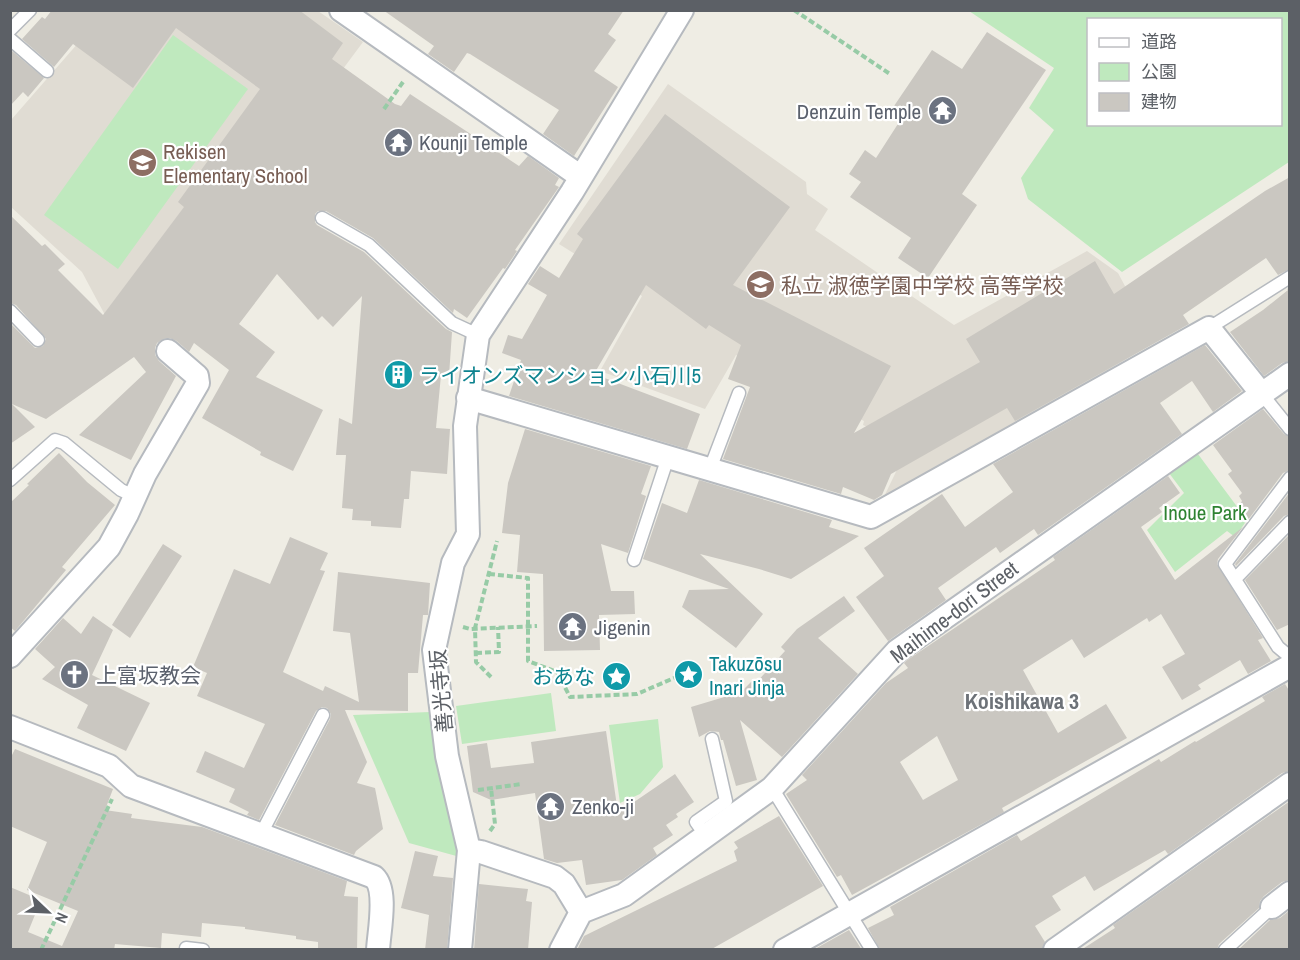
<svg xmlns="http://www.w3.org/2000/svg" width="1300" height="960" font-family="'Archivo Narrow','Noto Sans JP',sans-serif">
<rect width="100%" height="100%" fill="#efede4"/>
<!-- education -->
<path fill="#e0dcd3" d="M106,11H318L363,42L219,236L248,260L181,346L156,328L105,315L82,272L11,207V120Z
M668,84L806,182L807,194L828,209L815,230L954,325L1087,251L1118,273L1155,342L880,505L906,451L902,443L863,425L864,421L736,355L705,409L600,371L642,296L559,244Z"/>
<!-- green -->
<path fill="#bfe9be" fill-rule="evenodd" d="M969,11H1289V162L1122,272L1028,199L1021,178L1054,130L1029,108L1054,68ZM1088,20H1280V124H1088Z
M173,35L248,89L118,269L44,215Z
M1195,450L1247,520L1235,537L1227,531L1175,572L1147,530L1184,493L1166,469Z
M551,693L556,731L462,744L456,706Z
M430,712L460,857L409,843L353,715Z
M658,719L663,767L640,794L620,803L609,725Z"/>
<!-- building -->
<path fill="#cac7c1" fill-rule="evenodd" d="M52,10H299L343,43L332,59L395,104L401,106L410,94L519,166L528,156L559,178L555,185L559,187L515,250L517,251L505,269L503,268L467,318L454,309L453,313L373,238L326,211H318L315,214V222L317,225L364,252L446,329L452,332L449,376L441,375L436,428L450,429L447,474L411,471L409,499H404L401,528L371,526V521L352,520L353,509L342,508L346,455H336L339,418L352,424L362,296L333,327L322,316L318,320L277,274L239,324L275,352L256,377L323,410L293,471L260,455L261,452L202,418L229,370L194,343L189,352L177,341L170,338L163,339L157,343L155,348V355L159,361L176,376L131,460L79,435L146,372L134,357L46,419L12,404L35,427L10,444V323L35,348L43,346L46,339L16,305L10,303V215L42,246L45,244L65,264L58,270L103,315L184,207L178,202L260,89L176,28L133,88L73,44L54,67L22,39L42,17L45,19Z
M383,10H624L608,34L616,40L594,71L618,87L574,156L543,134L559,110L470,54L467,53L454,72L428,54L434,46Z
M987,32L1046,70L962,194L977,205L928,278L898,258L911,238L850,197L861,182L849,174L865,150L876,158L905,113L894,106L932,50L962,69Z
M12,51L44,78L28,97L23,92L10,106Z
M665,114L790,207L733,285L891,366L854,433L980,362L966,339L1095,261L1114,294L1265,191L1290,177V269L1278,275L1266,258L1183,315L1189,324L1015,421L1007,408L891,474L882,495L874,500L843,487L841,494L723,459L750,387L728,379L741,345L709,325L706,329L646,285L594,374L700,414L687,449L509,396L521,360L502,353L508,335L522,339L547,295L528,284L540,266L559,278L583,239L577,234Z
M1290,287V361L1282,363L1264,376L1230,332L1263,310L1288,290L1287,289Z
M1205,345L1242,391L1213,412L1192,381L1160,403L1182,434L1038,535L1034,529L1000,553L996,547L938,588L946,600L888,641L856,597L884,576L864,548L942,494L965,527L1013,492L993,464Z
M1263,409L1284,434L1290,437V470L1283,473L1248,520L1238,506L1242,501L1239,496L1242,493L1228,474L1232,471L1213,445Z
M525,429L651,466L641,494L646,496L628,553L601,544L611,591H634L635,614L599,615L600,650L544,651L543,574L517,572L520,535L502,533L508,483Z
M59,453L87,482L115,505L62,567L66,570L15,631L10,627V503L29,485L27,484Z
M1168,476L1180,493L1159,508L1162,512L1141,527L1175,580L1243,527L1218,559L1217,564L1263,638L1258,640L1271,661L1248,674L1240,660L1198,685L1201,689L1182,700L1162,667L1185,654L1161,614L1149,622L1147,618L1084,658L1072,639L1023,670L1058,733L1106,704L1127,738L1002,808L1004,812L852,895L841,875L837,877L786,794L807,780L802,775L886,683L908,668L904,663L906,661L1055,560L1053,557ZM937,736L958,780L923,800L900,762Z
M699,480L832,520L829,527L859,536L791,579L759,569L700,554L763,614L736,648L682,607L689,590L729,589L643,559L662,503L687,513Z
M1290,492V514L1284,516L1236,566L1235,564Z
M1290,534V624L1277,630L1245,580Z
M290,537L328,553L320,570L325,571L283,672L323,691L325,686L359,702L350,633L333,631L338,572L430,583L428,615H423L418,673H408V711L345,710L367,762L357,783L375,788L383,829L356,851L354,855L275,825L330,719L331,714L327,708L322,707L316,711L259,820L247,815L249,812L229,802L235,789L196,772L205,751L244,768L265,724L197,696L207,673L193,667L234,569L270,584Z
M163,544L182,556L130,638L112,625Z
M844,596L855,611L818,638L858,674L782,757L740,720L757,780L736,786L723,740H721L719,732L710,731L699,737L691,707L741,692L752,681L755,684L785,651L781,647L797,629Z
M93,616L113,630L92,675L150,703L126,751L77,728L88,705L42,679L55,667L35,649L63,618L81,634Z
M1285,684L1290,692V771L1282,773L1168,854L1165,850L1094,891L1085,876L1052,896L1061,910L1035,926L1045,942L1042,950H880L868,928L894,915L890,907L1017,835L1021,841L1144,768L1159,759L1161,762L1195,741L1196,742L1265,701L1262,697Z
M606,731L618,813L675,774L694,802L676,814L678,817L666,825L673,835L653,848L657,855L622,880L586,885L582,860L557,863L544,859L535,793L491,800L473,792L467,746L487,743L491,768L534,763L531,742Z
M15,749L113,789L105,810L132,814L131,818L202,827L347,881L344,896L358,897L357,950H318V942L296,939V936L245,929V927L202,923L201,937L162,933L161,948L115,944L114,950H10V887L41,900L28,932L62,946L78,911L27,890L47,842L10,826V759Z
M1290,801V880L1282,882L1264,896L1260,901L1259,908L1219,944L1217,950H1081L1115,928L1113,925Z
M779,816L823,886L710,950H577L584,936L737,861L734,851L738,848L734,842Z
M415,851L438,856L433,876L453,878L447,950H425L429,915L401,908Z
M479,884L528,889L526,901L532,902L528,950H474Z
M1290,910V950H1238L1270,920L1280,918Z
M849,930L862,950H813Z"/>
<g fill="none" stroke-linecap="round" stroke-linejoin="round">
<defs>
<path id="lane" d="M10,30L30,10
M10,39L47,71
M322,218L369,245L452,323L478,335
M10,311L38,340
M1209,328L1290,277
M1261,393L1290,429
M710,469L739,393
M1290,478L1225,564L1278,647L1290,657
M10,480L55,440L64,443L121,490L134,496
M634,560L668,457
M1235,579L1290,522
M772,788L872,950
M261,834L323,715
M706,836L696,822L726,801L712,739
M186,950V948L203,950
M1225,950L1272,907"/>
<path id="street" d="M341,10L581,177
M468,398L871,517L1209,328L1261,393
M10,656L109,547L127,514L145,474L198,383L197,376L168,351
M10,727L109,766L131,786L374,877C388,890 379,931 378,950
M469,850L481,852L555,877L564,884L581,912
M1272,907L1290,893
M581,912L624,895L772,788L897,651L1290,374
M460,950L469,850L447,756L434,650L453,563L468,534L465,426L478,335L572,192L682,10
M561,950L581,912
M785,950L1290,666
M1055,950L1290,784"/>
</defs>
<!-- lane casing -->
<use href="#lane" stroke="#b6babf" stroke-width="15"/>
<!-- street casing -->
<use href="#street" stroke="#b6babf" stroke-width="26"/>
<!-- path -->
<path stroke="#97cba6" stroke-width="4" stroke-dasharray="6 3" stroke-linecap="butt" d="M794,10L890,74
M384,109L403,82
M489,574L528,578V661L557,672L570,697L637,694L681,675
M463,627L470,629L537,626
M476,653L499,652L498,627
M491,677L476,662L475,628L497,541
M478,790L522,784
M490,831L495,824L491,788
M41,950L112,799"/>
<!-- lane -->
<use href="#lane" stroke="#fff" stroke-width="12"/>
<!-- street -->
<use href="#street" stroke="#fff" stroke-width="22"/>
</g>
<!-- icons -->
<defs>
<symbol id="temple-disc" viewBox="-11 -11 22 22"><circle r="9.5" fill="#6b7280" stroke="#fff"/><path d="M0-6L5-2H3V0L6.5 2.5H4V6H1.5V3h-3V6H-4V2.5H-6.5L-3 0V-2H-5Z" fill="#fff"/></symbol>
<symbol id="school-disc" viewBox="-11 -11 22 22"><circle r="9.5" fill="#8d6e63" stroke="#fff"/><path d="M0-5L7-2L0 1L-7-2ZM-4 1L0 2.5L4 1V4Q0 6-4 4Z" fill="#fff"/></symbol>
<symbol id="building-disc" viewBox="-11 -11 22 22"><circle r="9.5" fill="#0f9aa8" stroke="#fff"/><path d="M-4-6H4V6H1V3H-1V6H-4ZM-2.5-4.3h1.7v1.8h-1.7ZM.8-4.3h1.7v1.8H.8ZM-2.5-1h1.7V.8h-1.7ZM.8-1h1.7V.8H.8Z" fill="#fff"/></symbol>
<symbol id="church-disc" viewBox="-11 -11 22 22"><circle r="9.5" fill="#6b7280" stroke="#fff"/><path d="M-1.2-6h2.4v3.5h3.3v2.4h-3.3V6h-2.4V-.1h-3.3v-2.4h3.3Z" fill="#fff"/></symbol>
<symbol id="sight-disc" viewBox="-11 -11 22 22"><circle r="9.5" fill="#0f9aa8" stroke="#fff"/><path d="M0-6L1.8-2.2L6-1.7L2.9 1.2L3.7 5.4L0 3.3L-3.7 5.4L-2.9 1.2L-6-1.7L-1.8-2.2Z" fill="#fff"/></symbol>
</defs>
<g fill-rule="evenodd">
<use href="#temple-disc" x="926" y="94" width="33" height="33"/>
<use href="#temple-disc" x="382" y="126" width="33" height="33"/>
<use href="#school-disc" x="126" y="146" width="33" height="33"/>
<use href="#school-disc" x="744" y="268" width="33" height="33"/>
<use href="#building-disc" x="382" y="358" width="33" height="33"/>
<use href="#temple-disc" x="556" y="610" width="33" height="33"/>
<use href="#church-disc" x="58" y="658" width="33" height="33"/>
<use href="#sight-disc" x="672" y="658" width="33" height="33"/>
<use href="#sight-disc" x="600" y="660" width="33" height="33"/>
<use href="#temple-disc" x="534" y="790" width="33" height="33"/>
</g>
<g text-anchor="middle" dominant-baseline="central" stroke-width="4.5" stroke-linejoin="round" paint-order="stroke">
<!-- worship labels -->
<g font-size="21" fill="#5b616d" stroke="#fff" text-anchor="start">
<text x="921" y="111" text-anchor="end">Denzuin Temple</text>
<text x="419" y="142">Kounji Temple</text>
<text x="594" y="627">Jigenin</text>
<text x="96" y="675">上富坂教会</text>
<text x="572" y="806">Zenko-ji</text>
</g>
<!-- education labels -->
<g font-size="21" fill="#785e54" stroke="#fff" text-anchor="start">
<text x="163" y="151">Rekisen<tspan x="163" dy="24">Elementary School</tspan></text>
<text x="781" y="285">私立 淑徳学園中学校 高等学校</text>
</g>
<!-- culture labels -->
<g font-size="21" fill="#0d838f" stroke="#fff" text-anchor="start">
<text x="419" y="375">ライオンズマンション小石川5</text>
<text x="709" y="663">Takuzōsu<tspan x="709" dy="24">Inari Jinja</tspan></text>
<text x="595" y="676" text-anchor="end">おあな</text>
</g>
<!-- park labels -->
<g font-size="21" fill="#2e8231" stroke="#fff">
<text x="1205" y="512">Inoue Park</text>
</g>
<!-- street labels -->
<g font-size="21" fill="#5c6066" stroke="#fff">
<text transform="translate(954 612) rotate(-37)">Maihime-dori Street</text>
<text transform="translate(441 691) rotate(-95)">善光寺坂</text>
</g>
<!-- neighbourhood labels -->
<g font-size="22" font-weight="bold" fill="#6d7278" stroke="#fff">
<text x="1022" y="701">Koishikawa 3</text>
</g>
</g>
<!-- border -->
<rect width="1300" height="960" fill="none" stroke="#5c6066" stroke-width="24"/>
<!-- legend -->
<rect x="1087" y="18" width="195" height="108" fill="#ffffff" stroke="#bebfc2" stroke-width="1.5"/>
<rect x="1099" y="38" width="30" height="9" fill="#ffffff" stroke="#bebfc2" stroke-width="1.5"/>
<text x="1141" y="48" font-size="18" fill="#5c6066">道路</text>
<rect x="1099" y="63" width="30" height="18" fill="#bfe9be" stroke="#bebfc2" stroke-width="1.5"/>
<text x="1141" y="78" font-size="18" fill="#5c6066">公園</text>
<rect x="1099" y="93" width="30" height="18" fill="#cac7c1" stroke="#bebfc2" stroke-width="1.5"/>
<text x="1141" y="108" font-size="18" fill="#5c6066">建物</text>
<!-- north arrow -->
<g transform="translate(48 912) rotate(113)" stroke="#ffffff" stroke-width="4.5" paint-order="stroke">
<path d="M0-4.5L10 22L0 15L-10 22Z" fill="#5c6066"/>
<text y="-9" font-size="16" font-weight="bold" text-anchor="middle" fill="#5c6066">N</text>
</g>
</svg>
